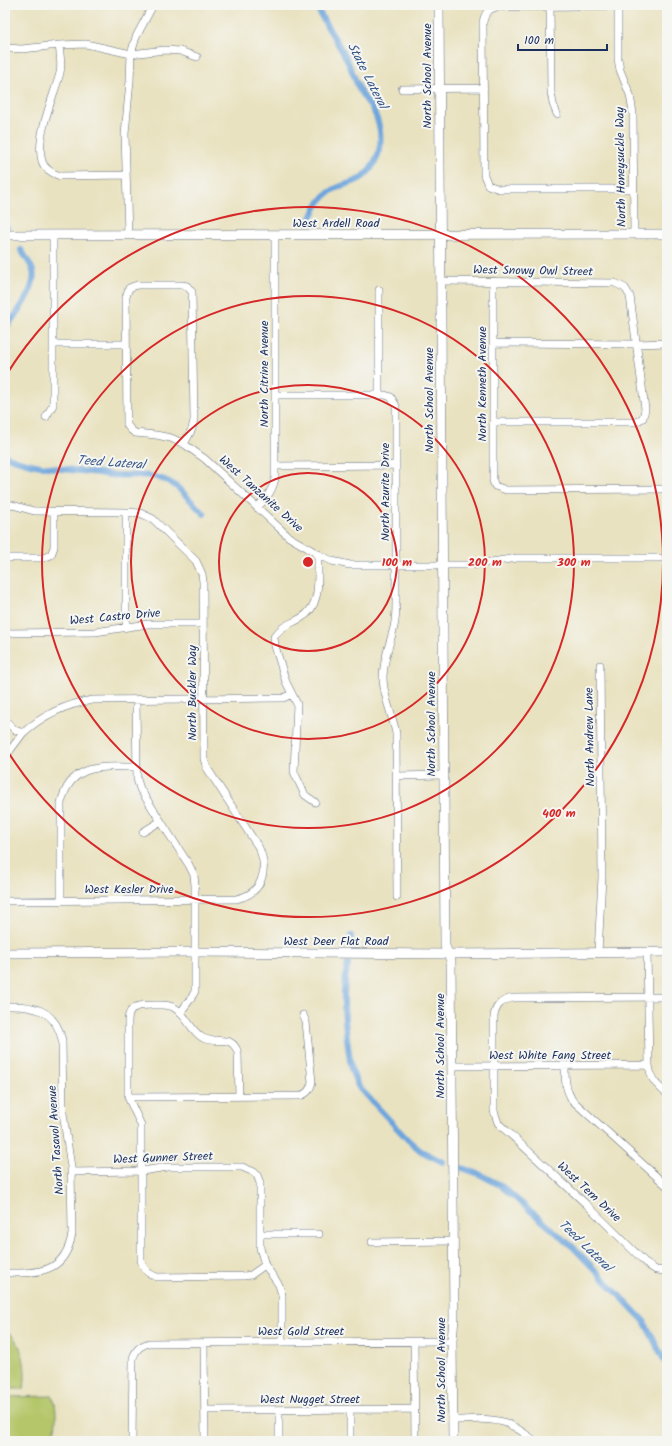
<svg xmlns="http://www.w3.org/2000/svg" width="672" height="1446" font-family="Kalam,sans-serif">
<rect width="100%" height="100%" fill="#f6f6f2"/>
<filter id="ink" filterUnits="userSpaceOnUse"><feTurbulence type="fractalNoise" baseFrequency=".025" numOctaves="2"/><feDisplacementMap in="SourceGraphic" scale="8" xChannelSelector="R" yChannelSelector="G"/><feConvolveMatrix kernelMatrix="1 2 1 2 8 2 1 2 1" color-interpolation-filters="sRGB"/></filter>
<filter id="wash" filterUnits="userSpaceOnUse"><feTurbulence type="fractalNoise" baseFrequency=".012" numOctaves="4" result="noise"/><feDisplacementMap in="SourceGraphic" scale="16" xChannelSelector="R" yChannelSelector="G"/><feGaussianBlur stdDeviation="0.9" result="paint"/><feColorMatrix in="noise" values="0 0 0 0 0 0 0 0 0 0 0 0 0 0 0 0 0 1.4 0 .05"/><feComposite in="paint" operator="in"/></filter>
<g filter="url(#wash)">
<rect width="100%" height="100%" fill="#e9e2c0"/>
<!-- green -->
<path fill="#b4c669" stroke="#687a64" d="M5,1330C24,1341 27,1369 24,1389H5Z
M53,1396C58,1412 56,1426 53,1441H5V1397Z"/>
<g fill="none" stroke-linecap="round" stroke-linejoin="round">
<!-- canal -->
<path stroke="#6da5dc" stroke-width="6" d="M309,223C316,205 323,193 341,186C349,183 357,182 364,176C382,160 385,134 374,112C370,104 363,98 359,89C355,79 351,68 346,58C337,40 324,24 316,5
M5,226L7,228
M5,329C14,317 38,287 33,271C31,264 25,256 21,250
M5,456C35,468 58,468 89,472C96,472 103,474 110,475C129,477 147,472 165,480C180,486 192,503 204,514
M351,940V936
M348,964C339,999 347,1034 351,1069L358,1086L408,1140L421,1151L443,1162
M462,1168L479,1174L500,1185L573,1247L644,1321L667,1366"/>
</g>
</g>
<g filter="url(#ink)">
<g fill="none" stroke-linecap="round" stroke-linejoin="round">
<defs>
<path id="street" d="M550,6L551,92L553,104L557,114
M618,6V59L620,70L630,95L633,113L634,234
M59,45C60,54 62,64 60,73C54,96 35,137 42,161C44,169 52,173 60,176L126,175
M5,48L22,49L59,45L86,44L131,54L165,50L180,51L197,57
M402,89L484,88
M633,189H499L488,185L484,175L483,22C485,13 488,9 496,7L648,5
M128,235L125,134L130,81L131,54L136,37L153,5
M441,281L615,283L625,288L630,296L645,409L643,418L636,422H493
M493,281V481L495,486L506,490L667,489
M379,290V395
M493,343L637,344L667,343
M54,344H126
M275,395H385L391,397L396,406V602C396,610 396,619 394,627C390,644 383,660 383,678C383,697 393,715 396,734L397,897
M46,417L53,405V235
M184,444L192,429L194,420L192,292L187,286L182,285H137L129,288L126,297L127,425L131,430L135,433L156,435L171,438L184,444L205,459L289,537L318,554L332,561L350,565H472L517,558H667
M275,466L396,465
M5,503L34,511L126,512L140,513L153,519L196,561L202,574L203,582L204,759L207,768L259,848C269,871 262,894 236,899L5,901
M257,508C266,498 273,491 275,478V235
M126,512V627
M5,558H43L51,555L54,547V512
M5,633L95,632L148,624H203
M136,700L137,779L140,789L189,865L194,875L195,885V991L192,997L180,1013
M5,720L15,730L23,733C44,714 66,704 93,700L283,698L292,694
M5,759L11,749L23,733
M396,776L444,775
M315,802L305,795L294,772L297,704L286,682L275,646L274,637C282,625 289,625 301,618C323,606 317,575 318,554
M143,832L161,821
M61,900V803C71,762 102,767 136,767
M647,952L649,1065C651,1081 656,1084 667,1094
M598,953L602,877L600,665
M667,997L512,998C501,1001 496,1005 494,1016V1111L498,1123L586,1204L648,1265L656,1270L667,1271
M5,1006C33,1005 55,1009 62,1040L63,1113L71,1167L72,1234C65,1274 38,1273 5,1273
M452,1066L649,1065
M565,1066C565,1079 565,1088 572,1100L667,1186
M128,1097L300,1096C308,1093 310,1090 312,1082L306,1022L303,1015
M239,1097L238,1053C232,1033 217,1045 203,1038C190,1031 186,1013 173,1007C168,1004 161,1005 155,1005C142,1005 129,1004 128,1020V1097L141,1125V1261C144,1270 148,1274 157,1277L244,1276L251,1275L265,1265
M71,1172L142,1171L168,1167H242L254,1172L257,1175L260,1183V1248L265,1265L279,1285L282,1295V1342
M260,1234H319
M372,1242L453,1241
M414,1341L415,1441
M204,1343L205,1441
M350,1409V1441
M205,1410L415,1409
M279,1410V1441
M453,1420C470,1420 489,1417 506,1423C517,1427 525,1434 535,1441
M132,1441L133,1358C136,1349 140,1346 149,1343L452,1341"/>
<path id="secondary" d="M439,5L445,946L451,961L454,1318L452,1341L453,1441
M5,235L667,234
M5,953L195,952L448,954L667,952"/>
</defs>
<!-- street casing -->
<use href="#street" stroke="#636e80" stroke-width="8"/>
<!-- secondary casing -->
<use href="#secondary" stroke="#636e80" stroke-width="10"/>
<!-- street -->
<use href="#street" stroke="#fff" stroke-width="7"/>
<!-- secondary -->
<use href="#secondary" stroke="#fff" stroke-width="9"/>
</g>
</g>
<!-- distance rings -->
<g fill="none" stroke="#d62828" stroke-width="2">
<circle cx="308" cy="562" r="89"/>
<circle cx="308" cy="562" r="177"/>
<circle cx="308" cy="562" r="266"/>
<path d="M5 377A355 355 0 1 1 5 747"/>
</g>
<g text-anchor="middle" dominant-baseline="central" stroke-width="4" stroke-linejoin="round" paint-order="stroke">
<!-- street labels -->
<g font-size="12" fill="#1b2f5e" stroke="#f6f6f2">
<text transform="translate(427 76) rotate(-90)">North School Avenue</text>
<text transform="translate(621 167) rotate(-91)">North Honeysuckle Way</text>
<text x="336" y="223">West Ardell Road</text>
<text transform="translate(533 271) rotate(1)">West Snowy Owl Street</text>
<text transform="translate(264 374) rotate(-90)">North Citrine Avenue</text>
<text transform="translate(482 384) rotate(-90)">North Kenneth Avenue</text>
<text transform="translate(429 400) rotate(-90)">North School Avenue</text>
<text transform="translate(385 492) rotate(-90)">North Azurite Drive</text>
<text transform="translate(261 494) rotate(42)">West Tanzanite Drive</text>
<text transform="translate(115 617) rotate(-5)">West Castro Drive</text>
<text transform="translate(192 693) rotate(-90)">North Buckler Way</text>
<text transform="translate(431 724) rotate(-90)">North School Avenue</text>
<text transform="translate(590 737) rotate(-91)">North Andrew Lane</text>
<text x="129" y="889">West Kesler Drive</text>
<text x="336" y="941">West Deer Flat Road</text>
<text transform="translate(440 1046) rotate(-90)">North School Avenue</text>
<text x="550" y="1055">West White Fang Street</text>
<text transform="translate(56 1140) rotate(-94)">North Tasavol Avenue</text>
<text transform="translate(163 1158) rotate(-2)">West Gunner Street</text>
<text transform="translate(589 1192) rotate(43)">West Tern Drive</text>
<text x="301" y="1331">West Gold Street</text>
<text transform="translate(441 1370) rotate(-90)">North School Avenue</text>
<text x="310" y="1399">West Nugget Street</text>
</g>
<!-- water labels -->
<g font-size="13" font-style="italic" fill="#38588a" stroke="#f6f6f2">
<text transform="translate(367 76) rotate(63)">State Lateral</text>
<text transform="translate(111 463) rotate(4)">Teed Lateral</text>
<text transform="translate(585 1246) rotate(44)">Teed Lateral</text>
</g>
</g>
<circle cx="308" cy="562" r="6" fill="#d62828" stroke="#f6f6f2" stroke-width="2"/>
<g font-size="12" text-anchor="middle" font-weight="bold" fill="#d62828" stroke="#f6f6f2" stroke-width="4" stroke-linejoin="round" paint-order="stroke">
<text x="397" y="566">100 m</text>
<text x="485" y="566">200 m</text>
<text x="574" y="566">300 m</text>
<text x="559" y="817">400 m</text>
</g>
<!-- margin -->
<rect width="672" height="1446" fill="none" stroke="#f6f6f2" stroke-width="20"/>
<!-- scale -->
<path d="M518 44v6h89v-6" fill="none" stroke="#1b2f5e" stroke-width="2"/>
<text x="524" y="44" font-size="12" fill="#1b2f5e" stroke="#f6f6f2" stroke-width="3" paint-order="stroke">100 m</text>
</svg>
